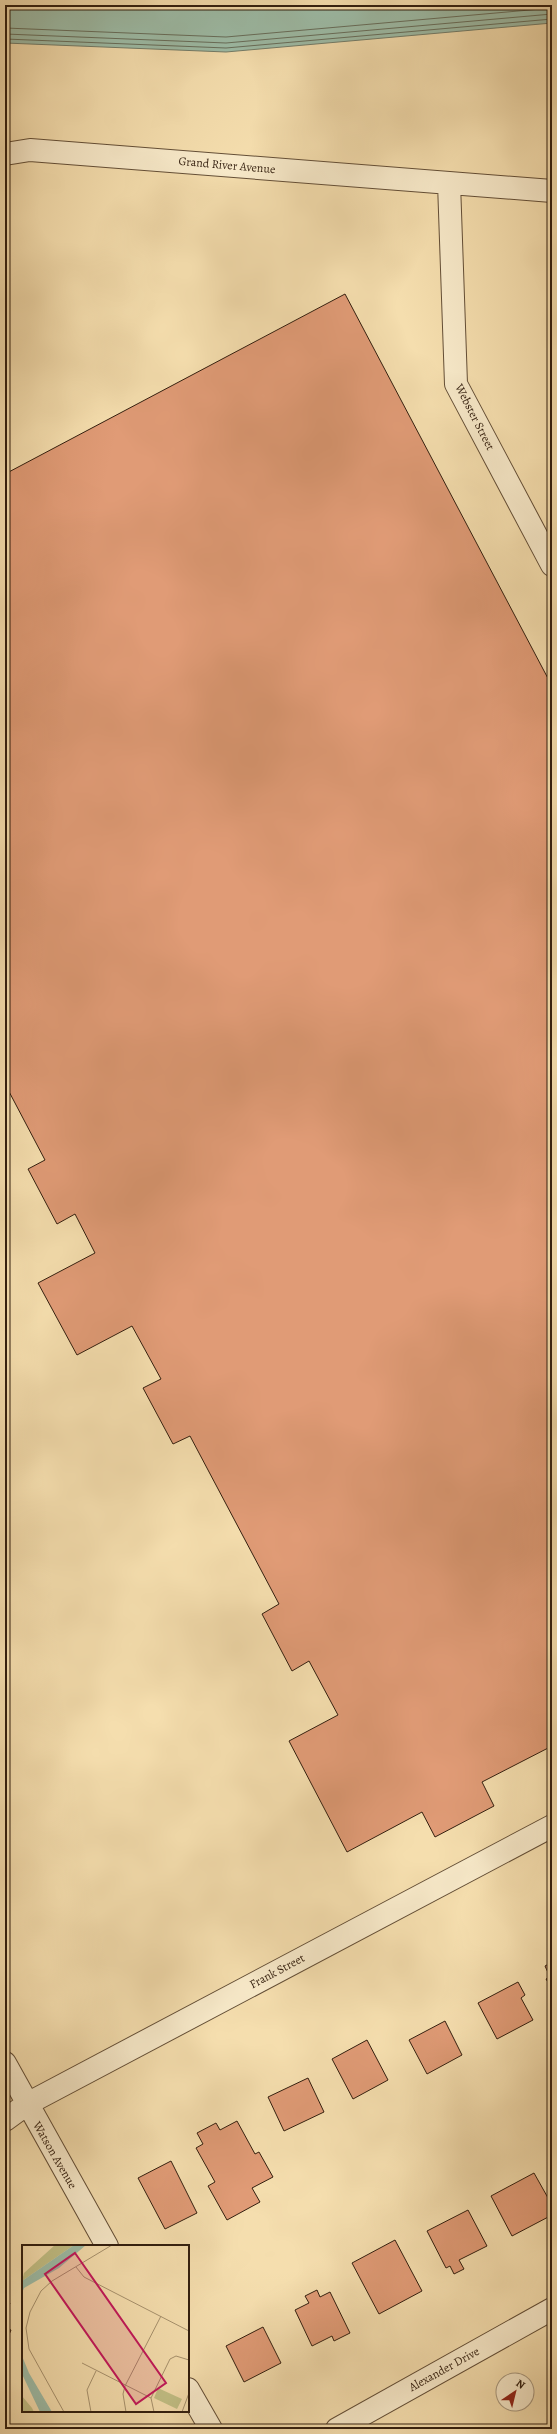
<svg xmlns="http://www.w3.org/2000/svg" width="557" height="2434" font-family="Alegreya,serif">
<rect width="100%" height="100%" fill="#f5deae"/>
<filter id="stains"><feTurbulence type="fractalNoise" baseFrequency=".005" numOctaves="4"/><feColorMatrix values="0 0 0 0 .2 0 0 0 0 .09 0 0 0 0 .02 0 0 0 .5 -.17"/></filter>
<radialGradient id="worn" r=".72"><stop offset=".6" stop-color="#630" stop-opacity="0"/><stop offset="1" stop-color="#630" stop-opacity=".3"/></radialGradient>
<!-- water -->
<path fill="#9dbca7" stroke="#737d6a" d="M5,5H552V23L226,52L5,43Z"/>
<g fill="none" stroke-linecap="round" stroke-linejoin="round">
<!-- shore -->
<path stroke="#686e5b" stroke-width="1" d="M5,28L226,37L552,8
M5,34L226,43L552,14
M5,39L226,48L552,19"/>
</g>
<!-- building -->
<path fill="#e09b76" stroke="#331f0f" d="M345,294L552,686V1746L482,1782L494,1806L435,1837L422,1812L347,1852L289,1741L338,1715L309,1661L292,1671L262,1614L279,1604L190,1436L173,1444L143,1388L161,1379L132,1326L77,1355L38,1283L95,1253L75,1214L57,1224L28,1169L45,1160L5,1084V474Z
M552,1962V1989L546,1979L550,1977L545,1966Z
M518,1982L525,1995L521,1998L533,2020L497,2039L478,2003Z
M445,2021L462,2055L427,2074L409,2040Z
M367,2040L388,2080L353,2099L332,2059Z
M308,2078L324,2112L284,2131L268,2097Z
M237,2121L255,2154L259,2152L273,2177L252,2188L260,2202L227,2220L208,2186L215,2182L196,2148L203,2144L197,2133L216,2123L220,2130Z
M171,2161L197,2213L165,2229L138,2178Z
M534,2173L552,2205V2215L512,2236L491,2196Z
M468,2210L487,2246L459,2260L464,2269L454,2274L450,2266L446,2268L427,2231Z
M395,2240L422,2291L379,2314L352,2263Z
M317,2290L320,2297L330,2292L350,2333L334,2341L332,2336L312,2346L295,2310L309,2303L305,2296Z
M5,2300L10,2303L5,2314Z
M263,2327L281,2363L244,2382L226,2346Z
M5,2328L11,2330L5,2344Z"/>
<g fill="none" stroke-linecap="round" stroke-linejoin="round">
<defs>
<path id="minor" d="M5,154L30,150L552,191
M449,183L456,384L552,565
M5,2063L107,2246
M5,2120L27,2104L552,1826
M188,2389L211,2429
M337,2429L552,2309"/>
</defs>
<!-- minor casing -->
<use href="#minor" stroke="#644f37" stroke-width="24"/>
<!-- minor -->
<use href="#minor" stroke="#f8eaca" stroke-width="22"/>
</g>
<g text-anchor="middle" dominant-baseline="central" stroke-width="3" stroke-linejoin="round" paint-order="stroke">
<!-- street labels -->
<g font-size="12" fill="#331f0f" stroke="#f8eaca">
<text transform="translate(227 165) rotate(5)">Grand River Avenue</text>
<text transform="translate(475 417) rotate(63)">Webster Street</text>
<text transform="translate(277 1971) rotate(-28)">Frank Street</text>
<text transform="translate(55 2155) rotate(60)">Watson Avenue</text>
<text transform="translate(444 2369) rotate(-29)">Alexander Drive</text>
</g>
</g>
<!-- overview -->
<g transform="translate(22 2245)">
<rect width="167" height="167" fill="#f5deae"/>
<path d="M33,0H52L0,36L2,28ZM136,143L160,154L155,164L132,153ZM0,151L10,163L12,167H0Z" fill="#c2c086"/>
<path d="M52,0H64L37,23L2,43L0,48V36ZM0,111L7,128L30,167H18L0,129Z" fill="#9dbca7"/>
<path fill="none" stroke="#a7926e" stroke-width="1" d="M54,22L62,32L167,86M60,118L129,153M42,167L7,104L4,83L8,67L19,46L30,36L90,0M69,167L65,145L74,126M104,167L101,149L103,141L139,71M132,167L129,153L148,114L154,111L167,115M160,167L167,148"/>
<path fill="#c2185b" fill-opacity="0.15" stroke="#c2185b" stroke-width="2" d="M53,8L144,138L114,159L23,29Z"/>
<rect width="167" height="167" fill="none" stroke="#331f0f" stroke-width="2"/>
</g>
<!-- margin -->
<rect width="557" height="2434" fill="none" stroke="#f5deae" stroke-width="20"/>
<rect x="6" y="6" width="545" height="2422" fill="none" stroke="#331f0f" stroke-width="2"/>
<rect x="10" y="10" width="537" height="2414" fill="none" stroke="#331f0f"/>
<!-- north arrow -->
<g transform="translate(515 2392) rotate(35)"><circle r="19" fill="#f8eaca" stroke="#a9997f"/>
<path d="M0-3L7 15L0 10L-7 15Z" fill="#8f2418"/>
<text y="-6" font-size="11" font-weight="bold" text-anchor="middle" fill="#331f0f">N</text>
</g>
<rect width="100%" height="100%" filter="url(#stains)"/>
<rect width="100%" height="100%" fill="url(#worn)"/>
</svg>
